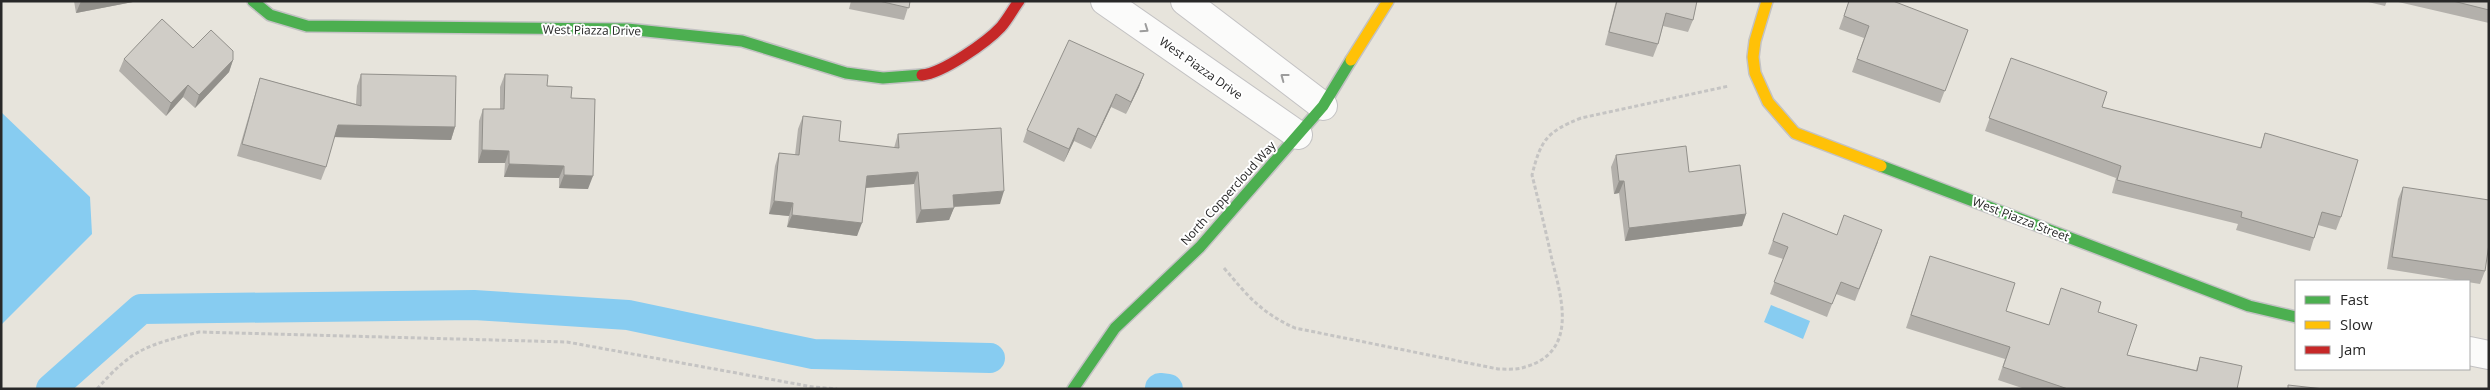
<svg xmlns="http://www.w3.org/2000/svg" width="2490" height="390" font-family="'Open Sans',sans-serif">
<rect width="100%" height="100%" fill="#e7e4dc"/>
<!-- water -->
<path fill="#87ccf1" d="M1,112L90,197L92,234L1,325Z
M1771,305L1810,321L1803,339L1764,322Z"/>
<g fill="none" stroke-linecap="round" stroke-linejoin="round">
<!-- canal -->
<path stroke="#87ccf1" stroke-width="30" d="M1160,388L1168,389
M51,389L141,309L474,305L628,315L813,354L990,358"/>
<defs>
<path id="street" d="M1105,1L1298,135
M1185,1L1323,106
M2469,351L2489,355"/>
<path id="fast" d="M253,1L270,15L307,26L627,29L742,41L846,73L883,78L922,75
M1881,166L2249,306L2296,317
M1073,389L1115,328L1200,247L1323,106L1351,60"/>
<path id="slow" d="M1767,1L1755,41L1753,57L1755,73L1768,102L1795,133L1881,166
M1351,60L1388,1"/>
<path id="jam" d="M922,75C943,73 987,42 1001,27C1008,19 1013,9 1019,1"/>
</defs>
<!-- street casing -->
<use href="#street" stroke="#c3c2c3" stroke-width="30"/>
<!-- fast casing -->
<use href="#fast" stroke="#c3c2c3" stroke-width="14"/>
<!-- slow casing -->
<use href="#slow" stroke="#c3c2c3" stroke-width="14"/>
<!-- jam casing -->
<use href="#jam" stroke="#c3c2c3" stroke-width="14"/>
<!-- path -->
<path stroke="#c5c4c3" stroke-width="3" stroke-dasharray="4 2.5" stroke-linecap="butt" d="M1224,268C1248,296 1260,312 1295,328L1498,369C1507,369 1517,370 1525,367C1578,352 1562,299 1552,260C1546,232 1539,203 1532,175C1541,139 1547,132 1581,118L1729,86
M97,389C133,348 148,345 199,332L567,342L813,387L837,389"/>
<!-- street -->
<use href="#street" stroke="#fbfbfa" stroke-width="28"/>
<!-- fast -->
<use href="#fast" stroke="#4caf50" stroke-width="11"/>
<!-- slow -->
<use href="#slow" stroke="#ffc107" stroke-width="11"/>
<!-- jam -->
<use href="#jam" stroke="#c62828" stroke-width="11"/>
</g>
<!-- wall -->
<path fill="#b3b0ab" d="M74,1H138L76,13Z
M851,1H910L904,20L849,9Z
M1616,1H1697L1693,20L1688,32L1663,26L1658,44L1653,57L1605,45Z
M1849,1L1968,30L1940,103L1852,72L1864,38L1839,29Z
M2364,1H2387L2385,6Z
M2394,1H2489V23Z
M193,48L233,60L229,72L195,108L183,97L166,116L119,71L124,59Z
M2011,58L2102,107L2260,148L2265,133L2341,217L2336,230L2318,225L2310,251L2236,230L2238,224L2112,193L2116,178L1985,131Z
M361,74L455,127L451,140L334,137L326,167L321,180L237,156L256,91L260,78L356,104L357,86Z
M505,74L547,86L571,98L588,189L559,188V178L504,177L505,163H478L479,121L483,109H500V87Z
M1144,74L1139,87L1126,114L1111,107L1091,149L1074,141L1064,162L1023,142L1027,130Z
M803,116L839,141L894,148L898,134L1000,204L954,207L949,220L916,223L914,184L866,188L857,236L787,227L789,216L769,214L775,166L779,153L795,155L798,129Z
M1616,155L1689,172L1746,214L1742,226L1625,241L1619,193L1614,194L1611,167Z
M2403,187L2485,271L2480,284L2387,269L2398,199Z
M1783,213L1837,235L1878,242L1855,301L1836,294L1827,317L1770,294L1783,259L1768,254Z
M1930,256L2006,311L2048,325L2098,312L2127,355L2196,370L2200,357L2237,389H2025L1998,380L2005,359L1906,328Z"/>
<!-- shaded-wall -->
<path fill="#92908b" d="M81,1H138L76,13Z
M233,60L229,72L195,108L199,95Z
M1144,74L1139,87L1126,114L1131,102Z
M188,85L183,97L166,116L171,103Z
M1116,94L1111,107L1091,149L1096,137Z
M338,125L455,127L451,140L333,137Z
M1078,128L1074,141L1064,162L1069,149Z
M482,150L509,151L505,163H478Z
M509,164L564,166L559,178L504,177Z
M918,172L914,184L863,188L867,176Z
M564,175L593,176L588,189L559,188Z
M1619,181H1624L1619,193L1614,194Z
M1004,191L1000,204L948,207L953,195Z
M774,201L793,203L789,216L769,214Z
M954,208L949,220L916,223L921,210Z
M1746,214L1742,226L1625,241L1629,228Z
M792,215L862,223L857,236L787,227Z"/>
<!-- building -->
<path fill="#d0cdc7" stroke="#92908b" d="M879,1H910L909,8Z
M1617,1H1697L1693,20L1666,13L1658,44L1609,32Z
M1849,1H1893L1968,30L1945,91L1857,59L1869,26L1844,16Z
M2453,1H2489V10Z
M162,19L193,48L211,30L233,51V60L199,95L188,85L171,103L124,59Z
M1069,40L1144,74L1131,102L1116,94L1096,137L1078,128L1069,149L1027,130Z
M2011,58L2107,92L2102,107L2261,148L2265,133L2358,160L2341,217L2322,212L2314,238L2241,217L2242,212L2117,180L2121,166L1989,118Z
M361,74L456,76L455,127L338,125L326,167L242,144L260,78L361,106Z
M505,74L548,75L547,86L572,87L571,98L595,99L593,176L564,175V166L509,164V151L482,150L483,109H504Z
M803,116L841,121L839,141L899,148L898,134L1001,128L1004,191L953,195L954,208L921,210L918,172L867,176L862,223L792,215L793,203L774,201L779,153L799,155Z
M1686,146L1689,172L1740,165L1746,214L1629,228L1624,181H1619L1616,155Z
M2403,187L2489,200V244L2485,271L2392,257Z
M1783,213L1837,235L1844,215L1882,230L1859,289L1841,282L1832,304L1774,282L1788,247L1773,241Z
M1930,256L2015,283L2006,311L2049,325L2061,288L2101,302L2098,312L2137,325L2127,355L2197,371L2200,357L2242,366L2237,389H2068L2003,367L2010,347L1911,315Z
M2288,385L2324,389H2288Z"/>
<!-- one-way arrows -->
<defs><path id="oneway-chevron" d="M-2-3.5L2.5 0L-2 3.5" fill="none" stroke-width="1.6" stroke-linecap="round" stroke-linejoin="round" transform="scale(1.25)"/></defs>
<g stroke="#9c9c9c">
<use href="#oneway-chevron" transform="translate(1145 29) rotate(35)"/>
<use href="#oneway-chevron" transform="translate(1284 77) rotate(-143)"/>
</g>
<g text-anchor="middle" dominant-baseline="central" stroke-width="4" stroke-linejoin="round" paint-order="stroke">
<!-- street labels -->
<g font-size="12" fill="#282828" stroke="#fff">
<text transform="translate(592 30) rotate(1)">West Piazza Drive</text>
<text transform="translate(1201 68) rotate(35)">West Piazza Drive</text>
<text transform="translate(1228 193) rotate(-48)">North Coppercloud Way</text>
<text transform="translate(2021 219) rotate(21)">West Piazza Street</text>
</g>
</g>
<!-- border -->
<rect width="2490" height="390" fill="none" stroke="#282828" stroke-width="5"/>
<!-- legend -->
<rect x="2295" y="280" width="175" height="90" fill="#ffffff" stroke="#a9a9a9"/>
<rect x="2305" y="296" width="25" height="8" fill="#4caf50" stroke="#a9a9a9"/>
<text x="2340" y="305" font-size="15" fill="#282828">Fast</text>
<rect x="2305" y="321" width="25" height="8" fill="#ffc107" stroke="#a9a9a9"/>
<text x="2340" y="330" font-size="15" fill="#282828">Slow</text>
<rect x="2305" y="346" width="25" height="8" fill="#c62828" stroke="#a9a9a9"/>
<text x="2340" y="355" font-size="15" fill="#282828">Jam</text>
</svg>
